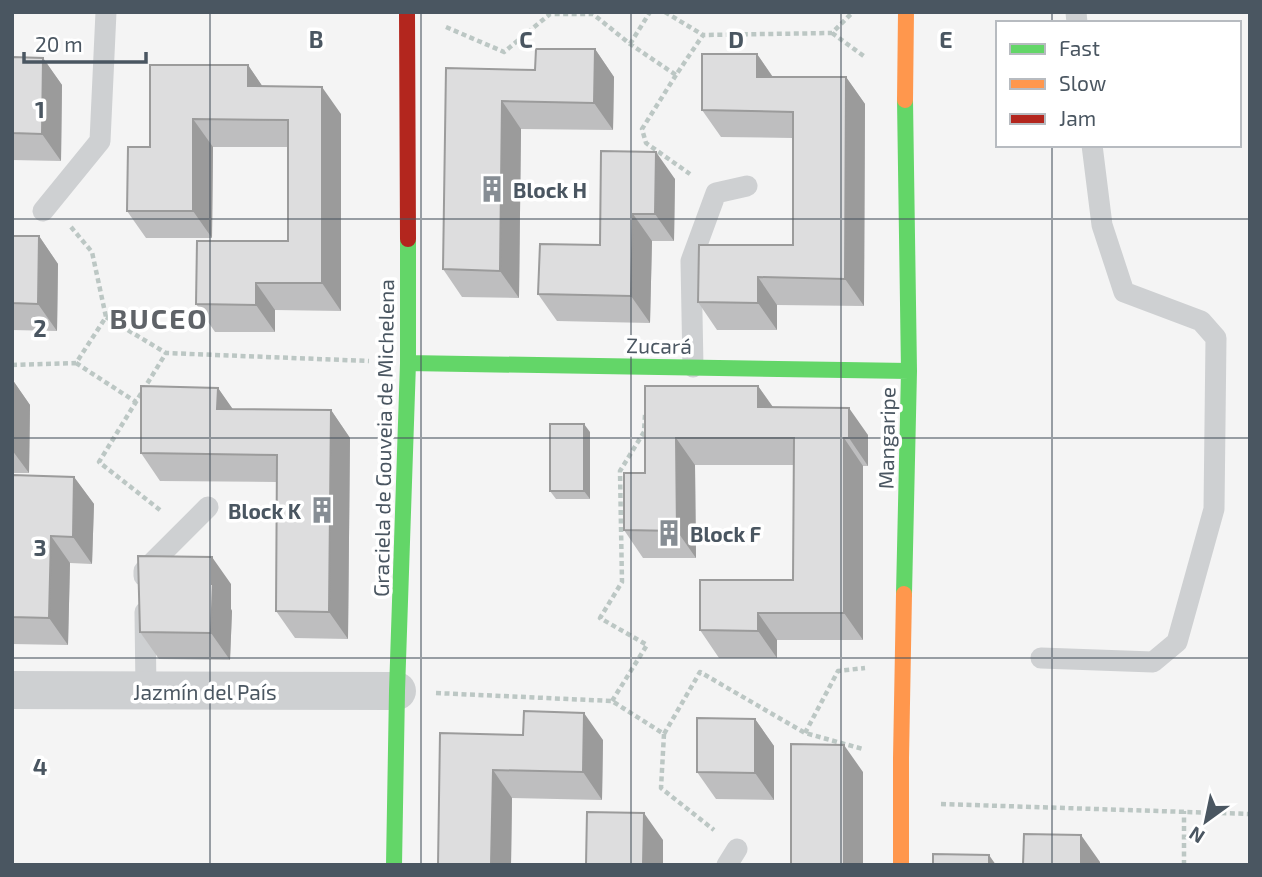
<svg xmlns="http://www.w3.org/2000/svg" width="1262" height="877" font-family="'Exo 2',sans-serif">
<rect width="100%" height="100%" fill="#f4f4f4"/>
<g fill="none" stroke-linecap="round" stroke-linejoin="round">
<!-- path -->
<path stroke="#bcc7c4" stroke-width="4.5" stroke-dasharray="5 3.5" stroke-linecap="butt" d="M665,12L703,35
M446,27L504,52L550,14H593L630,44L676,75L703,35L832,33L853,12
M832,33L865,57
M630,44L650,12
M676,75L642,129L646,143L690,174
M71,227L92,252L106,317
M76,363L136,402
M12,365L76,363L106,317L166,353L369,361
M160,510L99,462L166,353
M436,693L612,701L664,734L700,672L805,733L863,749
M612,701L647,645L600,618L622,582L620,471L644,432L645,415
M805,733L838,671L865,668
M664,734L661,788L714,830
M941,804L1250,814
M1184,865V811"/>
<!-- lane -->
<path stroke="#ced0d2" stroke-width="21" d="M1076,12L1077,23
M43,211L100,141L106,12
M693,367L691,261L716,193L747,186
M144,576V571L208,507
M145,612L146,691
M1041,658L1153,662L1177,642L1214,509L1216,338L1201,321L1124,292L1102,225L1092,145
M727,865L737,849"/>
<!-- street -->
<path stroke="#ced0d2" stroke-width="38" d="M12,690L397,691"/>
<!-- fast -->
<path stroke="#63d668" stroke-width="16" d="M408,363L909,371
M904,594L909,371L905,100
M394,865L397,691L408,363V239"/>
<!-- slow -->
<path stroke="#ff974d" stroke-width="16" d="M905,100L906,12
M901,865V758L904,594"/>
<!-- jam -->
<path stroke="#b3261e" stroke-width="16" d="M407,12L408,239"/>
</g>
<!-- wall -->
<path fill="#bebebf" d="M595,49L614,77L613,130L521,129L519,298L462,297L443,269L446,68L535,70Z
M757,54L773,77H846L865,104L864,306L777,305V330H717L698,302L793,245V138L721,137L702,110Z
M12,57L43,58L62,85L61,161L12,160Z
M248,65L262,86L341,114V311L275,310V332H215L196,304L288,241V147H213L212,238H146L127,211L150,147Z
M601,151L675,179L674,241H652L650,323L557,321L538,294L600,245Z
M12,236H39L58,264L57,331L12,330Z
M12,379L30,405L29,473H12Z
M645,386H758L773,407L868,435V466H863V640H777V658H719L700,630L793,580L794,465H695L696,558H643L624,530L645,473Z
M218,388L232,409L331,410L350,438L348,639L295,638L276,611L277,482L160,481L141,453Z
M590,432V499H556L550,491Z
M12,475L74,477L94,504L92,564L70,563L68,645L12,644Z
M231,584V609L232,611L230,660L159,659L140,632Z
M755,719L774,746V800L716,799L697,772Z
M440,733L603,740L602,800L512,798L511,865H438Z"/>
<!-- shaded-wall -->
<path fill="#9b9b9b" d="M595,49L614,77L613,130L594,103Z
M757,54L776,82L757,77Z
M43,58L62,85L61,161L42,134Z
M248,65L267,93L248,86Z
M846,77L865,104L864,306L845,279Z
M322,87L341,114V311L322,283Z
M502,101L521,129L519,298L500,271Z
M193,119L213,147L212,238L193,211Z
M656,152L675,179L674,241L655,214Z
M633,214L652,241L650,323L631,296Z
M39,236L58,264L57,331L38,304Z
M758,277L777,305V330L758,303Z
M256,283L275,310V332L256,305Z
M12,379L30,405L29,473L12,450Z
M758,386L777,413L758,407Z
M218,388L237,415L217,409Z
M849,408L868,435V466L849,438Z
M331,410L350,438L348,639L329,612Z
M584,424L590,432V499L584,491Z
M676,438L695,465L696,558L677,531Z
M844,438L863,466V640L844,613Z
M74,477L94,504L92,564L73,537Z
M51,536L70,563L68,645L49,618Z
M212,557L231,584V609L232,611L230,660L211,633Z
M758,613L777,640V658L758,631Z
M584,713L603,740L602,800L583,772Z
M755,719L774,746V800L755,773Z
M844,745L863,772V865H844Z
M493,770L512,798L511,865H491Z
M644,813L663,840V865H643Z
M1081,835L1100,862V865H1081Z
M989,855L996,865H989Z"/>
<!-- building -->
<path fill="#ddddde" stroke="#9b9b9b" stroke-width="2" d="M536,49H595L594,103L502,101L500,271L443,269L446,68L535,70Z
M702,54H757V77H846L845,279L758,277V303L698,302L699,245H793V112L702,110Z
M12,57L43,58L42,134L12,133Z
M150,65H248V86L322,87V283H256V305L196,304L197,241H288V120L193,119V211H127L128,147H150Z
M601,151L656,152L655,214H633L631,296L538,294L540,244L600,245Z
M12,236H39L38,304L12,303Z
M141,386L218,388L217,409L331,410L329,612L276,611L277,455L141,453Z
M645,386H758V407L849,408V438H844V613H758V631L700,630V580H793L794,438H676L677,531L624,530V473H645Z
M550,424H584V491H550Z
M12,475L74,477L73,537L51,536L49,618L12,617Z
M138,556L212,557V584H213L211,633L140,632Z
M524,711L584,713L583,772L493,770L491,865H438L440,733L523,735Z
M697,718L755,719V773L697,772Z
M791,744L844,745V865H791Z
M587,812L644,813L643,865H586Z
M1024,834L1081,835V865H1023Z
M933,854L989,855V865H933Z"/>
<!-- grid -->
<path fill="none" stroke="#4a5661" stroke-width="2" stroke-opacity="0.55" d="M210,12V865M421,12V865M631,12V865M841,12V865M1052,12V23M1052,145V865M12,219H1250M12,438H1250M12,658H1250"/>
<!-- icons -->
<defs>
<symbol id="building-bare" viewBox="-9 -9 18 18"><path d="M-4-6H4V6H1V3H-1V6H-4ZM-2.5-4.3h1.7v1.8h-1.7ZM.8-4.3h1.7v1.8H.8ZM-2.5-1h1.7V.8h-1.7ZM.8-1h1.7V.8H.8Z" fill="#868d94" stroke="#fff" stroke-width="2.5" paint-order="stroke"/></symbol>
</defs>
<g fill-rule="evenodd">
<use href="#building-bare" x="473" y="170" width="38" height="38"/>
<use href="#building-bare" x="303" y="491" width="38" height="38"/>
<use href="#building-bare" x="650" y="514" width="38" height="38"/>
</g>
<g text-anchor="middle" dominant-baseline="central" stroke-width="7" stroke-linejoin="round" paint-order="stroke">
<!-- poi labels -->
<g font-size="21" font-weight="bold" fill="#4a5661" stroke="#fff" text-anchor="start">
<text x="513" y="189">Block H</text>
<text x="301" y="510" text-anchor="end">Block K</text>
<text x="690" y="533">Block F</text>
</g>
<!-- street labels -->
<g font-size="21" fill="#4a5661" stroke="#fff">
<text transform="translate(659 345) rotate(1)">Zucará</text>
<text transform="translate(383 438) rotate(-89)">Graciela de Gouveia de Michelena</text>
<text transform="translate(886 438) rotate(-89)">Mangaripe</text>
<text x="205" y="691">Jazmín del País</text>
</g>
<!-- district labels -->
<g font-size="28" font-weight="bold" letter-spacing="2" fill="#5f6368" stroke="#fff">
<text x="159" y="318">BUCEO</text>
</g>
</g>
<g font-size="23" text-anchor="middle" font-weight="bold" fill="#4a5661" stroke="#fff" stroke-width="7" stroke-linejoin="round" paint-order="stroke">
<text x="316" y="48">B</text>
<text x="526" y="48">C</text>
<text x="736" y="48">D</text>
<text x="946" y="48">E</text>
<text x="40" y="118">1</text>
<text x="40" y="337">2</text>
<text x="40" y="556">3</text>
<text x="40" y="775">4</text>
</g>
<!-- border -->
<rect width="1262" height="877" fill="none" stroke="#4a5661" stroke-width="28"/>
<!-- legend -->
<rect x="996" y="21" width="245" height="126" fill="#ffffff" stroke="#b7bbc0" stroke-width="2"/>
<rect x="1010" y="44" width="35" height="10" fill="#63d668" stroke="#b7bbc0" stroke-width="2"/>
<text x="1059" y="56" font-size="21" fill="#4a5661">Fast</text>
<rect x="1010" y="79" width="35" height="10" fill="#ff974d" stroke="#b7bbc0" stroke-width="2"/>
<text x="1059" y="91" font-size="21" fill="#4a5661">Slow</text>
<rect x="1010" y="114" width="35" height="10" fill="#b3261e" stroke="#b7bbc0" stroke-width="2"/>
<text x="1059" y="126" font-size="21" fill="#4a5661">Jam</text>
<!-- north arrow -->
<g transform="translate(1206 821) rotate(213)" stroke="#ffffff" stroke-width="5" paint-order="stroke">
<path d="M0-5L12 26L0 18L-12 26Z" fill="#4a5661"/>
<text y="-10" font-size="19" font-weight="bold" text-anchor="middle" fill="#4a5661">N</text>
</g>
<!-- scale -->
<path d="M24 52v10h122v-10" fill="none" stroke="#4a5661" stroke-width="3.5"/>
<text x="35" y="52" font-size="21" fill="#4a5661" stroke="#ffffff" stroke-width="5" paint-order="stroke">20 m</text>
</svg>
